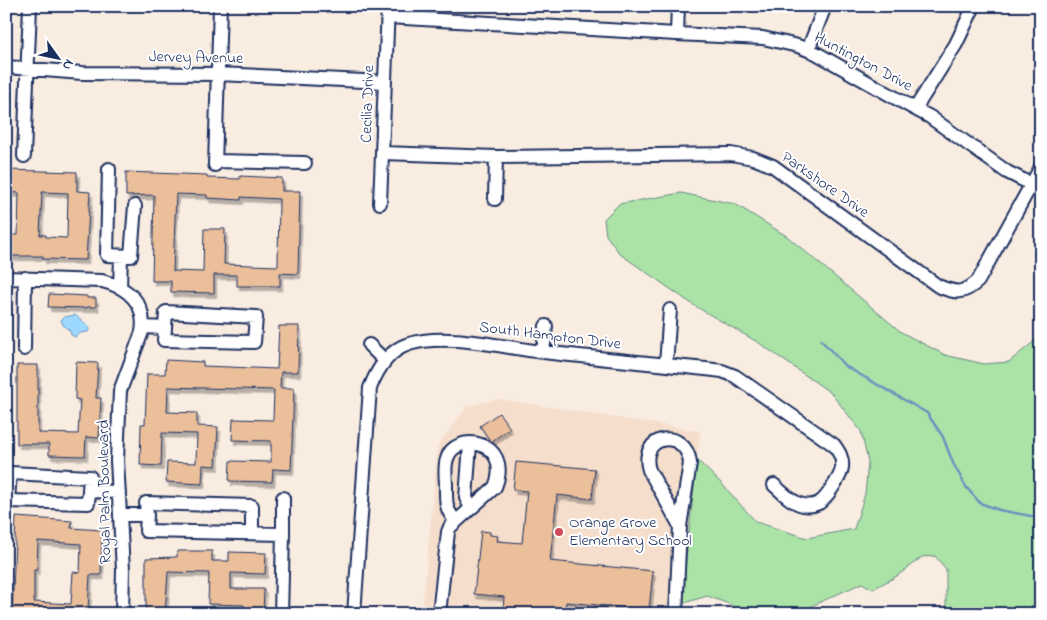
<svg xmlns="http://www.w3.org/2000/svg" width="1047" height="620" font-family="'Indie Flower',sans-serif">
<defs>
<filter id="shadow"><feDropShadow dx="2.5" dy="4.5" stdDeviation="0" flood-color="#0004"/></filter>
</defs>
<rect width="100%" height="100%" fill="#f9ece1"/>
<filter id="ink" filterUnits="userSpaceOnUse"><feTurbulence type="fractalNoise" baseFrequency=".02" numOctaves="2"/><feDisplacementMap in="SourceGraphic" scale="10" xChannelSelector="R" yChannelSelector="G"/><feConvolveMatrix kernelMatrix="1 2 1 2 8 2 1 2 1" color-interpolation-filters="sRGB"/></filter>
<g filter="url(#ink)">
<!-- built -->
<path fill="#f5decc" d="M499,399L700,431L680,614H422L438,445L467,406Z"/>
<!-- green -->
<path fill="#abe3a7" stroke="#638982" d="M681,193L735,204L788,237L901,332L945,355L984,364L1009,362L1037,339L1041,332V614H946V569L935,556L922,557L897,576L873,589L862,583L794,614H738L732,605L707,596L681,604L697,460L721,483L756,522L807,538L854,529L865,494L868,462L861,431L831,393L759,343L695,306L620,254L606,235L604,219L619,204Z
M6,283L11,284L6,425Z
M6,509H9L6,575Z"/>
<!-- water -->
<path fill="#9dd8fe" stroke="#6994be" d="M75,315C77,316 89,327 90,328L88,332L80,333L75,337L71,335L70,331L63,325L61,320L64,317Z"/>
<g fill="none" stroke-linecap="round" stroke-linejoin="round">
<!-- stream -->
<path stroke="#6994be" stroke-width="2.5" d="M821,340L845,366L927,413L943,437L953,463L966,487L980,503L999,510L1041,518"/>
</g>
<!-- building -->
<path fill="#ecbf9b" stroke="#1b2f5e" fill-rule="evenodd" filter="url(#shadow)" d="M6,170L77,172V191L90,192L86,260L43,259V256H6V235H18L19,193L6,192ZM42,192L68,193L67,238L46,237V235H40Z
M126,172L207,175V178L240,179V176L282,178V191H300L298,274L280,273V286H237V275H214V293L171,292V281H152L154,195L126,196ZM176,194L207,195V198L241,200V197L279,199L278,266L224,264L225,229H204L203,272L173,271Z
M49,294L87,296V298H96V307H87V308L48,307Z
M279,326H299L298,372H281L280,388H294L291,470L273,469L272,482L229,481L230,461L271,462V441L232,440L233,419L273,420L274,390L168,387L167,412L197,413V426L218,427L216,466L203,465L202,484L166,482L167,462L196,463L197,434L162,433L161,466L140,465L141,424H145L147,374H165L166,360L203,362V366L277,369Z
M76,362L98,363L96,398H101L99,438L86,437L85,456L49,455V444H17V365H38V433L78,434L80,400L75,399Z
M499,413L510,428L491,442L480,426Z
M516,462L595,469L592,499L557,495L550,561L653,571L649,610L566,602L564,614H539L503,610L504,597L474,594L481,531L490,532V535L498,536L497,541L522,543L527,491L513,490Z
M16,517L72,521L71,528L102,530L101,575H90L88,610L73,609V614H12ZM38,541L81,544L80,573L73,572L71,604L34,602V570H37Z
M177,551H212V561H229V552L266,553L265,574L231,573V589H264L263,614H243L244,605L208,604L209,573L168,572L165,614H146V558L177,557Z"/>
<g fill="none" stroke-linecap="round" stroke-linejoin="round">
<defs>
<path id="minor" d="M388,17L676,34L763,38L798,46L816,53L915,109L930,117L1007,172L1031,184
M677,33L678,6
M808,50L825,6
M6,67L82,73L218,74L385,82
M915,109L956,44L974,6
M383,153L496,157L731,154L753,158L773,166L938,286C955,293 963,295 978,281L1041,167
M24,156L30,6
M215,161L305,163
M215,165L220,6
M109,169L107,255L131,256L135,206
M495,199L496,157
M380,203L388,6
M6,278L102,281C128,287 147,304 142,332L120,391L117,460L123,570L122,614
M120,287L121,256
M143,327L165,328L164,340L254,342L256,317L166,312L165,328
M369,345L385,361
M24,349L25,278
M543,352L546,326
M666,365L670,310
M470,444L466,498L471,508
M89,491L90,477L10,473L8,501L88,503L89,491L119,492
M283,498V534
M120,515H147L146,531L283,534L281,614
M147,515L146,503L252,506V533
M354,614L370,388C377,370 389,350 409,344C445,332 505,348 544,352C603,359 663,364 722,371L735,376L834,445C839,452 843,458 842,467C842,475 826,499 819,503C815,505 808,506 803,505C792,503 782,492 774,485
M439,614L448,532L450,527L495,487C514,440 454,431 447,459C444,467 446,478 446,486C446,501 445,510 456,521
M676,614L680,526L690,463C686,427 638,434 649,470L680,526"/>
</defs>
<!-- minor casing -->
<use href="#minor" stroke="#1b2f5e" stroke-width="16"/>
<!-- minor -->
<use href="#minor" stroke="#fff" stroke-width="12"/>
</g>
</g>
<!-- markers -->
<circle fill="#d1495b" stroke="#fff" stroke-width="2" cx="559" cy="532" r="5"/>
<g text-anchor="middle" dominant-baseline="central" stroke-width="4" stroke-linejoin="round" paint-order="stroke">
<!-- street labels -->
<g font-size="16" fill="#1b2f5e" stroke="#fff">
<text transform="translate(196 58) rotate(1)">Jervey Avenue</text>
<text transform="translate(863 62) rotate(28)">Huntington Drive</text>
<text transform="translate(368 104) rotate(-88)">Cecilia Drive</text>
<text transform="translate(825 185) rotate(35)">Parkshore Drive</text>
<text transform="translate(550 336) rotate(7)">South Hampton Drive</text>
<text transform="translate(105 492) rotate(-91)">Royal Palm Boulevard</text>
</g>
<!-- poi labels -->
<g font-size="16" fill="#1b2f5e" stroke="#fff" text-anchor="start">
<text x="569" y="523">Orange Grove<tspan x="569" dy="18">Elementary School</tspan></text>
</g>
</g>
<!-- margin -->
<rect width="1047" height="620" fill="none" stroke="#fff" stroke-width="25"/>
<rect x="12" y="12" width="1022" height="595" fill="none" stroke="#1b2f5e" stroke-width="2" filter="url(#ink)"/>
<!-- north arrow -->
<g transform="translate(58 58) rotate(123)" stroke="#ffffff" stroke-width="4" paint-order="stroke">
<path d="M0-4L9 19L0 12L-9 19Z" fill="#1b2f5e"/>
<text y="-8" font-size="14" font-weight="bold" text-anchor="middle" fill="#1b2f5e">N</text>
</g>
</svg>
